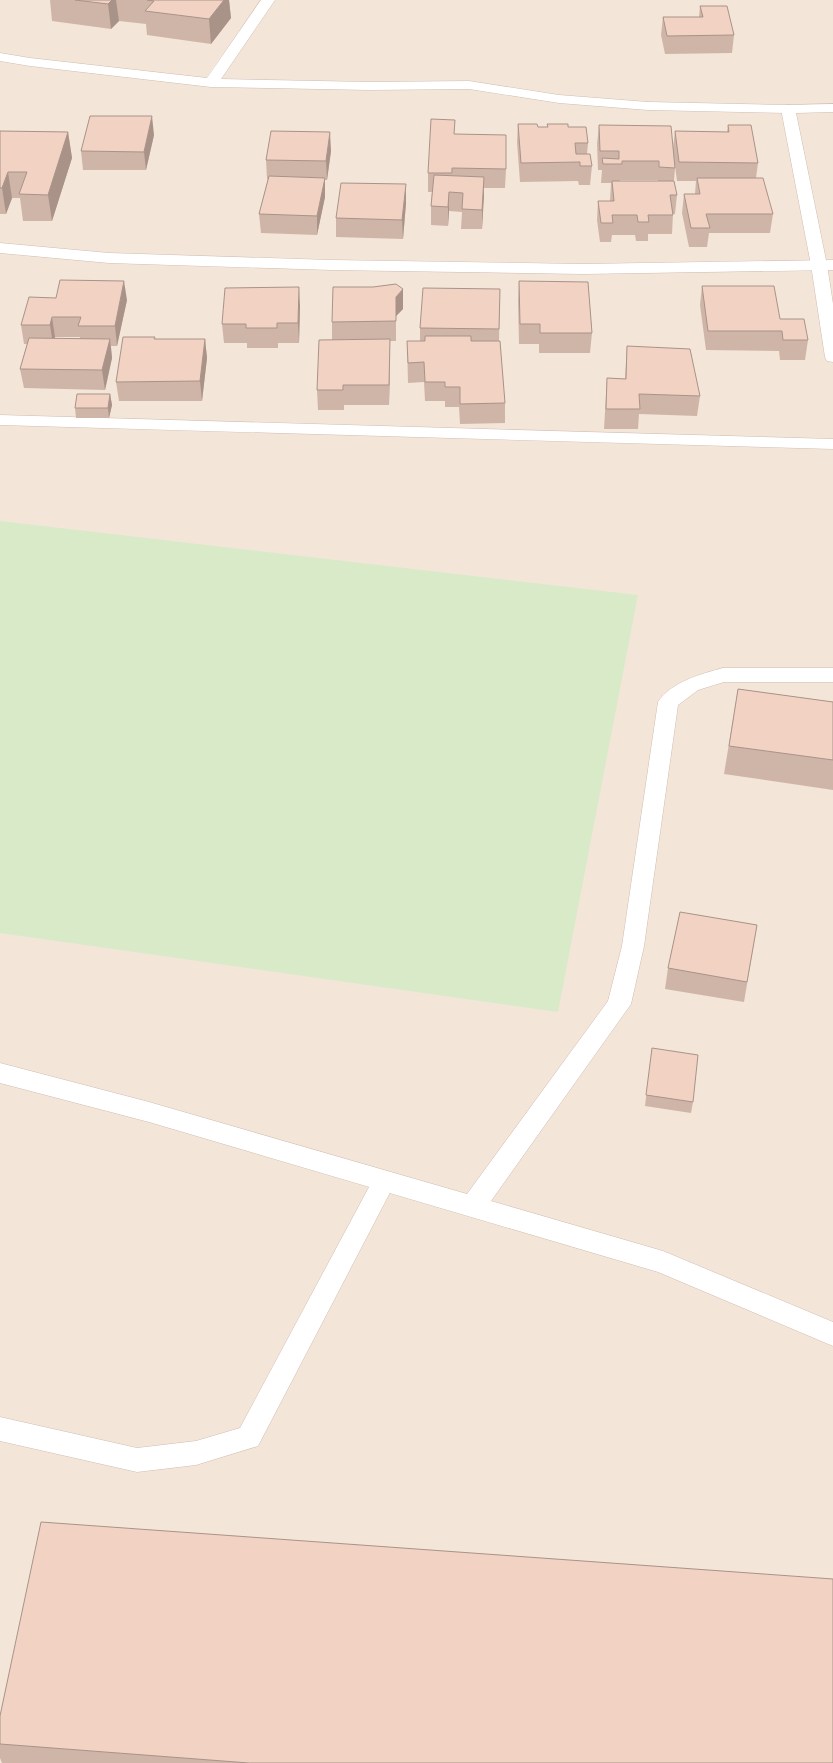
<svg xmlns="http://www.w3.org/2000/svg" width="833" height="1763" font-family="Poppins,sans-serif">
<rect width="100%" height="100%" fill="#fcf4eb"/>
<!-- residential -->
<path fill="#f4e5d9" d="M0,0H833V1763H0Z"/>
<!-- green -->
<path fill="#d9eac9" d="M0,521L638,595L558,1012L0,933Z"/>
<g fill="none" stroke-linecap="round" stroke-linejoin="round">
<defs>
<path id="service" d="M384,1171L392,1174L396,1181L258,1446L196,1465L137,1472L0,1441V1417L137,1448L196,1441L240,1428L376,1174Z"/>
<path id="minor" d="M261,0H275L221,79L370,82L469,81L559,95L648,102L788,105L793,106L795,109L793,112L788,113L648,110L559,103L469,89L370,90L211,87L30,66L0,61V53L30,58L207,78Z
M0,243L109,253L331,260L583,264L833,260V270L583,274L331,270L109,263L0,253Z
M723,668H833V682H724L698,690L678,705L644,946L631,1004L491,1201L663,1251L833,1322V1346L658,1272L149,1122L0,1083V1063L149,1102L467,1194L608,1001L622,946L658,702C671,682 701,674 723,668Z"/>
<path id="tertiary" d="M833,104V112L796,113L827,265L833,304V362L827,361L825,357L811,265L781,109L783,106L788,105Z
M0,415L833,439V449L0,425Z"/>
</defs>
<!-- service casing -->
<use href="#service" stroke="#d1bdb2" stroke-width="1"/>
<!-- minor casing -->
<use href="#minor" stroke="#d1bdb2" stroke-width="1"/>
<!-- tertiary casing -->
<use href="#tertiary" stroke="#d1bdb2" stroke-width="1"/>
<!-- service -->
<use href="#service" fill="#fff" fill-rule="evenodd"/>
<!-- minor -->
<use href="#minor" fill="#fff" fill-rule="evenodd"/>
<!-- tertiary -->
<use href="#tertiary" fill="#fff" fill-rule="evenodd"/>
</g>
<!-- wall -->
<path fill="#cfb5a8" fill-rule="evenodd" d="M50,0H229L231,18L211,44L147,35L146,24L119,21L111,29L52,21Z
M700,6L734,35L732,53L665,54L661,35L663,17H699Z
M455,120L454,135L506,169L505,188H484L482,229H461L462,212L449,211L448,226L431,225V206L432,192H428V173Z
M518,124L538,127H547V124L568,127L588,143L587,154L592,166L590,185H579L578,181L520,182L517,142Z
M599,125L673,148L675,131L727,132L728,125L758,163L756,178L773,214L770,233H709L707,247H689L682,213L684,194H695L696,181H677L674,158L675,168L674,181L677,195L675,214H673L672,234H648V241H636L635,235H612L611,242H600L597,220L598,201H610L611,183H601L602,170H598L597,144ZM620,180H658V181H620Z
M0,131L68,132L72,158L52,221H23L20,198H12L6,214H0Z
M154,135L146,170H83L81,151Z
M331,151L327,180H325V197L317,235L261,233L259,214L268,179H267L266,160Z
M406,203L403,239L336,237V218Z
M519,281L592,333L590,353H539V344H519L518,301Z
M702,286L780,319L808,340L805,360H780L779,351L706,350L700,305Z
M500,289L499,341L505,403V423L460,424L459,407H445V401H425L424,382L408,383L407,341H420V328Z
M127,300L117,346H111L112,358L105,390L24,388L20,369L27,344H24L21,325ZM55,337H80V338H55Z
M300,306L299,343H278V348H247V343H224L222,324Z
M403,309L396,316V341H390L389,405H344V410H318L317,390L332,339V322Z
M155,339H205L207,358L202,401H119L116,382Z
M627,346L700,396L697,416L639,414L638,429H604L607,378L625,379Z
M110,394L112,405L109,418H76L75,408Z
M738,689L833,702V790L724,774Z
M757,925L744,1002L665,989L668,968Z
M652,1048L693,1102L691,1113L645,1106Z
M0,1716L833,1763H2L0,1758Z"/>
<!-- shaded-wall -->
<path fill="#a99388" d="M112,0H116L119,21L111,29L108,4Z
M224,0H229L231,18L211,44L209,19Z
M152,116L154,135L146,170L144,152Z
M68,132L72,158L52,221L48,195Z
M330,132L331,151L327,180L326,161Z
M8,172L12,198L6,214L2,188Z
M484,177V196L482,229V210Z
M325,178V197L317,235V216Z
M406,184V203L403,239L402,220Z
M449,192V211L448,226V207Z
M124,281L127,300L117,346L115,326Z
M299,287L300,306L299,343L298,323Z
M403,289V309L396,316V341V297Z
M52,317L55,337L53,345L50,325Z
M110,339L112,358L105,390L102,370Z
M205,339L207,358L202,401L200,381Z
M390,339V358L389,405V385Z
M110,394L112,405L109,418L108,408Z"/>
<!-- building -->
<path fill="#f1d2c3" stroke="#a99388" d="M75,0H112L108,4Z
M147,0H224L209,19L145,11L154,1Z
M700,6H727L734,35L667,36L663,17H703Z
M90,116H152L144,152L81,151Z
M431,119L455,120L454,134L506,135V169L452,168V173H428Z
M518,124H537L538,127H548L547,124H568V127H586L588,143H575L576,154H590L592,166H580V162L521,163Z
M599,125L671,126L675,168L659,167V161H622V164H603L602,158L619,159V151H600Z
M728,125H751L758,163L679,162L675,131L729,132Z
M0,131L68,132L48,195L19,194L27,172H8L2,188H0Z
M271,131L330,132L326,161L266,160Z
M434,175L484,177L482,210L462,209L463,193L449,192L448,207L431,206Z
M269,176L325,178L317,216L259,214Z
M697,178H763L773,214H706L710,228H691L684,194H700Z
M612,181H674L677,195H670L673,215H648L649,222H638L637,215H612L613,223H601L598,201H614Z
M341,183L406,184L402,220L336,218Z
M60,280L124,281L115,326H78L81,317H52L50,325H21L29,297L56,298Z
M519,281L588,282L592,333H540V324H520Z
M396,284L403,289L396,297V321L332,322L333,287H373Z
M702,286H774L780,319H804L808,340H783L782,331H708Z
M299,287L298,323H277V328H246V324H222L225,288Z
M423,288L500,289L499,329L420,328Z
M425,336H471V341H500L505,403L460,404V387H445V382H425L424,362L408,363L407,341H425Z
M123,337H155L154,339H205L200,381L116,382Z
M29,338L110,339L102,370L20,369Z
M390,339L389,385H343V390H317L319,340Z
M627,346L690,349L700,396L639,394L640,409H606L607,378L626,379Z
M77,394H110L108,408H75Z
M738,689L833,702V760L729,746Z
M680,912L757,925L747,982L668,968Z
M652,1048L698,1055L693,1102L646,1095Z
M41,1522L833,1579V1763H249L0,1744V1716Z"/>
</svg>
